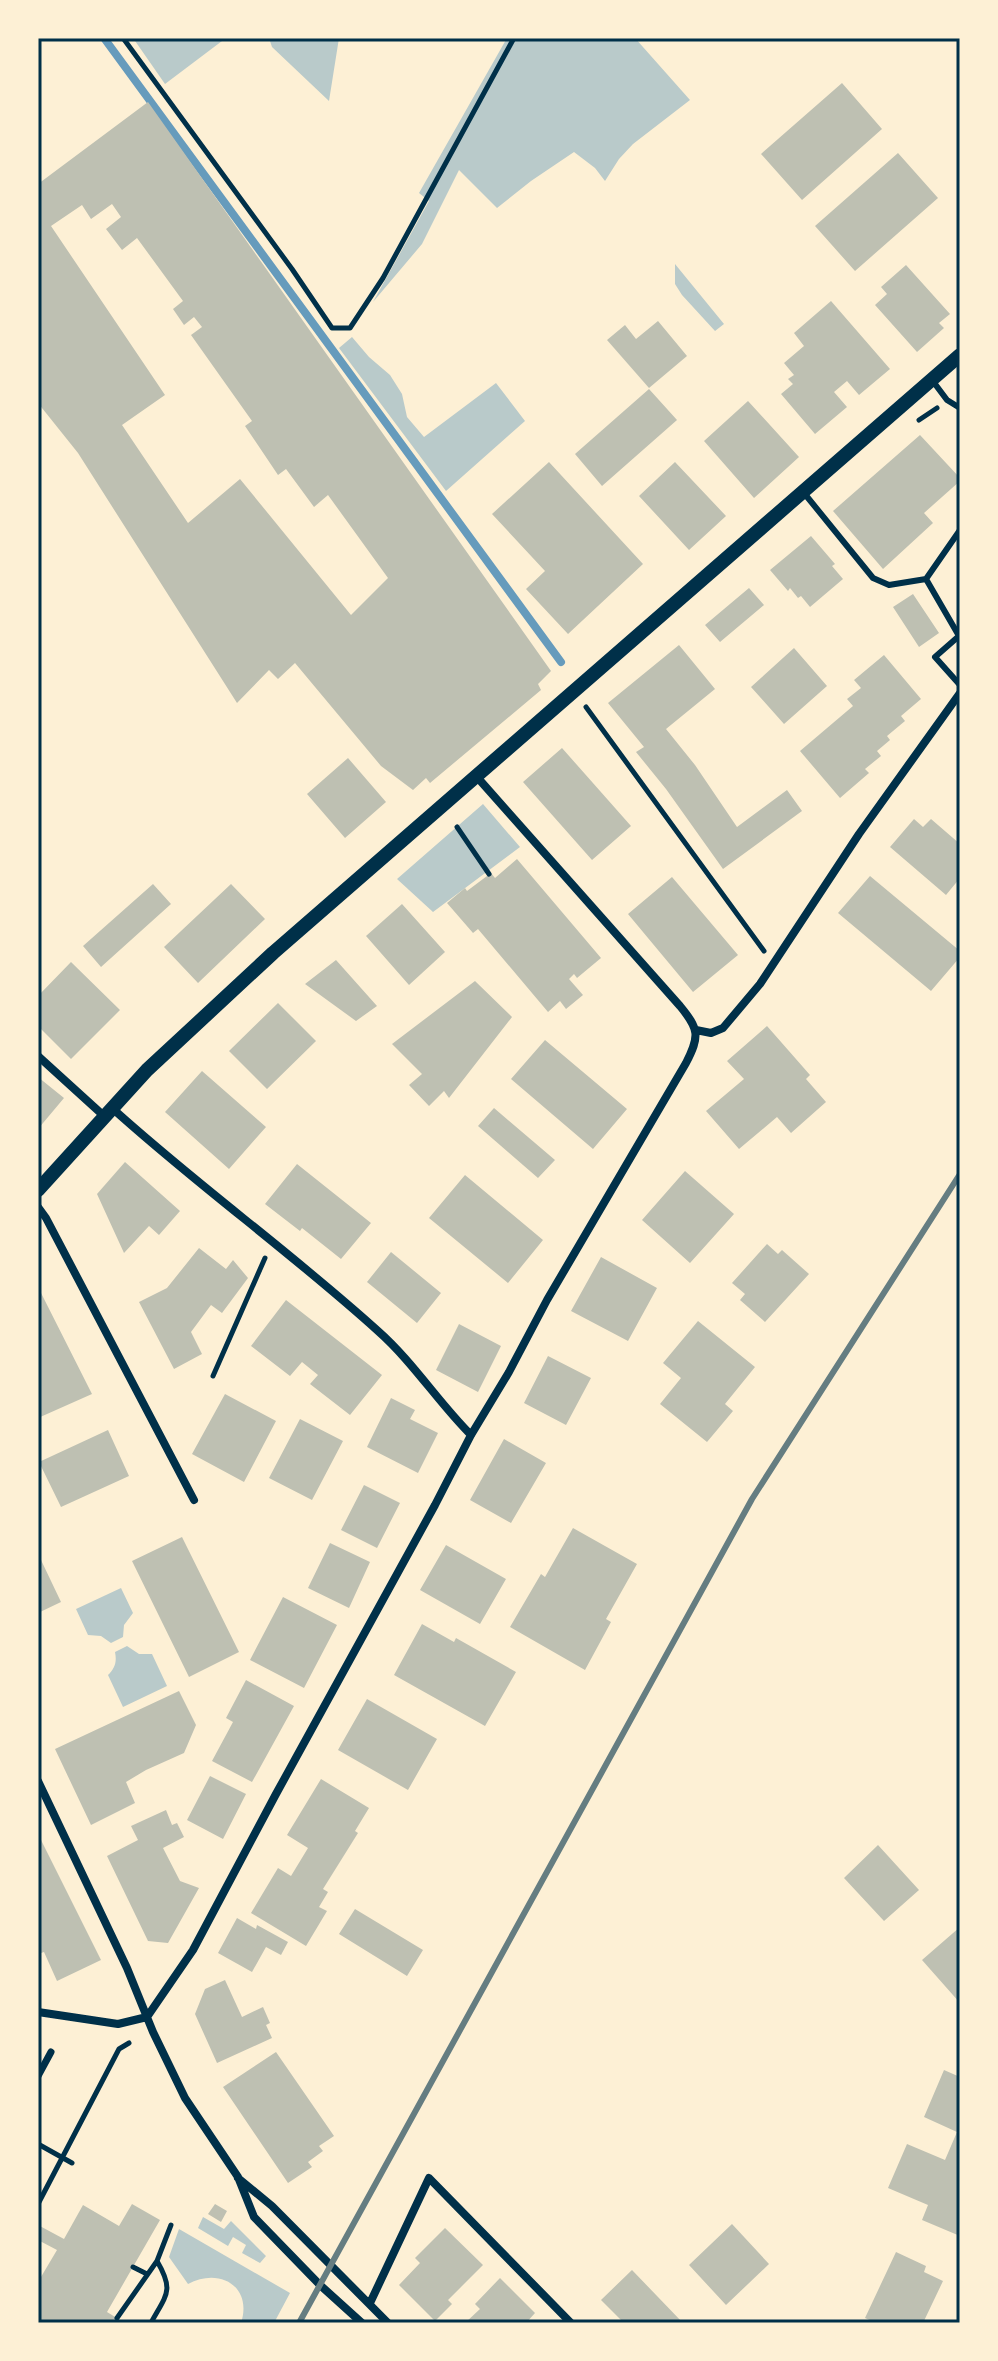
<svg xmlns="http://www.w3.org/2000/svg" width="998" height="2361" font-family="Georgia,serif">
<rect width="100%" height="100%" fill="#fdf0d5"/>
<!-- green -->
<path fill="#b9caca" d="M133,38H226L165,84Z
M269,38H339L329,101L272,47Z
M507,38H635L690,100L633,144L619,159L605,181L595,168L574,152L531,181L497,208L459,170L422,244L373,302L429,201L419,193Z
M675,264L724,324L715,331L682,295L675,284Z
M352,337L369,357L390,375L402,394L407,417L424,437L496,383L525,421L446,491L339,348Z
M483,804L520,847L433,912L397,879Z
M121,1588L133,1613L124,1625L123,1637L111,1643L101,1636L88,1635L76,1609Z
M127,1646L139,1654H152L167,1686L123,1707L108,1675C115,1668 117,1662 115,1652Z
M203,2217L224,2229L231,2221L266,2256L260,2263L242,2253L246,2245L233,2237L228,2246L198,2228Z
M179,2229L290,2293L274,2323H241C253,2286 219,2267 188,2284L169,2257Z"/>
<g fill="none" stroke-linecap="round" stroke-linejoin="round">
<!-- stream -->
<path stroke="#669bbc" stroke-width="8" d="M104,38L561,662"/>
</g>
<!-- building -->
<path fill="#bec0b2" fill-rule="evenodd" d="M842,83L882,129L802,200L761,154Z
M148,102L551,671L538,684L541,690L430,783L426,778L413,790L381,766L295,663L278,679L269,670L237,703L78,453L38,403V184ZM112,204L121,217L106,229L122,250L137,238L183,301L173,309L184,325L194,317L202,327L191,335L252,421L245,426L278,475L286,469L314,507L328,495L388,578L351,615L240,479L188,523L122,425L165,395L51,226L82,205L91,219Z
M898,153L938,198L855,271L815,226Z
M906,265L950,314L939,323L944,328L917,352L875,305L887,294L881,287Z
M831,301L890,369L859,395L847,381L834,392L847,407L815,434L781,394L793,384L788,379L794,375L784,363L804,346L794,333Z
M658,321L687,356L649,388L607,340L625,325L636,339Z
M649,389L677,420L602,486L575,454Z
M748,401L799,457L754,498L704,441Z
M920,435L960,478V481L924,513L933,523L883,569L833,511Z
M549,462L643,564L568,634L526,589L545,571L492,514Z
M675,462L726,516L689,550L639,496Z
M811,536L835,564L832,566L843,579L810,607L801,596L798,598L790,588L788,591L770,570Z
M749,588L764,605L720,642L705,625Z
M913,594L939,633L919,647L893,607Z
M679,645L715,689L666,729L695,765L737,827L787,790L802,811L723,869L666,789L636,752L644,747L608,703Z
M794,648L827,686L784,724L751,687Z
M884,655L921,699L901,716L905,721L887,736L890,740L877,751L881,756L865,769L869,773L840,798L800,751L853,706L847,699L861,688L854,680Z
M562,748L631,826L592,860L523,782Z
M348,758L386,802L345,838L307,794Z
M914,819L923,827L931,819L960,844V878L946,895L890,847Z
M517,859L601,958L577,978L574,974L569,979L583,995L566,1009L560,1001L548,1012L478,929L473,933L447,903L465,888L467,891L491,873L495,878Z
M870,876L960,951V957L931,991L838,913Z
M672,877L738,955L693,992L628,914Z
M153,884L171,904L101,967L83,946Z
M231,884L265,919L198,983L164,947Z
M402,904L445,952L409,985L366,936Z
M336,960L377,1006L356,1021L305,984Z
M71,962L120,1010L71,1059L38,1026V996Z
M475,981L512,1017L449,1098L444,1091L429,1106L409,1085L422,1074L392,1044Z
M278,1003L316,1041L267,1089L229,1051Z
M767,1026L810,1075L806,1079L826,1102L791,1133L777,1117L739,1149L706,1111L744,1079L727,1061Z
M545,1040L627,1109L593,1149L511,1079Z
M202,1071L266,1127L229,1169L165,1112Z
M38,1077L64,1098L38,1129Z
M494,1108L555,1160L538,1178L478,1126Z
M125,1162L180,1211L159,1235L149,1226L124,1253L97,1194Z
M297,1164L371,1223L341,1259L302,1228L300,1231L265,1204Z
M685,1171L734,1214L690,1263L642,1220Z
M465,1175L543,1240L508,1283L429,1218Z
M767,1244L778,1254L782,1250L809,1274L765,1322L740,1300L745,1294L732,1283Z
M199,1248L226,1269L233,1260L248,1278L222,1313L211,1305L191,1332L202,1354L174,1369L139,1302L167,1288Z
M391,1252L441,1293L417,1323L367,1282Z
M601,1257L657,1288L628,1341L571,1311Z
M38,1287L92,1394L38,1418Z
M286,1300L382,1375L350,1415L310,1384L318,1375L302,1362L290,1376L251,1346Z
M698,1321L755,1367L725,1404L733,1411L707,1442L660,1404L681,1378L663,1363Z
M459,1324L501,1346L478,1392L436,1370Z
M548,1356L591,1378L566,1425L524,1403Z
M225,1394L276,1421L244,1482L192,1454Z
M391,1398L415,1410L410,1419L438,1433L418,1473L367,1447Z
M300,1419L343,1441L312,1500L269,1478Z
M108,1430L129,1476L61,1507L39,1462Z
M504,1439L546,1463L511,1523L470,1500Z
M364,1485L400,1503L377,1548L341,1530Z
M573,1528L637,1564L606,1619L611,1622L585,1670L510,1627L541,1574L545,1577Z
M182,1537L239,1652L189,1677L132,1561Z
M330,1543L370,1562L349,1608L308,1588Z
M446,1545L506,1579L480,1624L420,1590Z
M41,1560L61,1602L38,1613V1561Z
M283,1597L337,1625L304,1688L250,1660Z
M422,1624L454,1642L456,1638L516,1672L485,1726L394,1675Z
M246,1680L294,1706L252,1782L212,1761L233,1722L226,1718Z
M179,1691L196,1725L184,1753L146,1770L126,1782L135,1803L91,1825L55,1749Z
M367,1699L437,1739L408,1790L338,1750Z
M210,1776L246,1794L223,1839L187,1820Z
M321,1779L369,1808L355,1831L358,1833L323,1889L328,1892L319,1907L327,1911L306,1946L251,1913L278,1868L291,1876L308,1848L287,1835Z
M166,1810L172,1825L177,1823L184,1837L163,1848L180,1881L199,1888L168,1943L148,1941L107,1856L138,1840L131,1826Z
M38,1834L101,1960L57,1981L44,1952L38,1954Z
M878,1845L919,1890L884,1921L844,1878Z
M355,1909L423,1950L407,1976L339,1934Z
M237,1918L256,1929L257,1925L288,1942L281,1955L266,1947L252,1972L218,1953Z
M960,1927V2003L922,1960Z
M225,1980L242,2017L263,2007L270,2023L266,2025L272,2038L217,2063L195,2014L205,1989Z
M276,2052L334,2136L319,2146L323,2151L308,2162L312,2167L288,2183L223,2087Z
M944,2070L960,2077V2236L922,2220L928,2205L888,2188L907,2144L945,2160L957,2132L924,2117Z
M132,2204L160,2220L107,2312L125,2323H38V2282L57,2250L38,2240V2225L64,2239L83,2205L119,2226Z
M215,2204L227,2211L221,2222L208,2214Z
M732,2224L769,2264L726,2305L689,2265Z
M445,2228L483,2265L448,2300L452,2304L435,2321L399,2285L420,2263L415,2258Z
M896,2252L926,2266L924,2272L943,2281L923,2323H876L865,2318Z
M632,2270L683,2323H624L601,2300Z
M500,2278L535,2313L526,2323H465L480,2309L475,2304Z"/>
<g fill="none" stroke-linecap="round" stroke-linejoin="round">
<!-- path -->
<path stroke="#003049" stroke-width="5" d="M123,38L292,269L332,328H350L383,278L514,38
M919,420L937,408
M586,707L764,951
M457,827L489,874
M213,1376L265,1258
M38,2144L72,2163
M38,2204L119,2049L129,2043
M133,2267L147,2274
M117,2318L157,2261L171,2225
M152,2321C167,2294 174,2290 157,2261"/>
<!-- service -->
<path stroke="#003049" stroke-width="6" d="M932,380L947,400L960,408
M804,493L873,578L889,585L926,579L960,530
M926,579L959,636L935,657L960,685"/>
<!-- pedestrian -->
<path stroke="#003049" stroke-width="7" d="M38,2076L51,2052"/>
<!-- minor -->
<path stroke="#003049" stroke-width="8" d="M696,1030L711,1033L723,1028L760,984L859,834L960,693
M38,1056L104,1116
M112,1108C198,1186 292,1253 378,1331C413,1362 438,1402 471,1435
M38,1207L46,1218L194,1500
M38,1781L127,1968L153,2032L185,2098L238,2177L254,2217L320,2285L362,2323
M38,2012L118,2024L147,2017
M147,2017L193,1950L276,1794L435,1505L471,1435L509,1372L547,1300L686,1063C700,1036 699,1029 680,1006L477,777
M238,2178L272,2206L388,2323
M370,2303L429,2178L571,2323"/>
<!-- tertiary -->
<path stroke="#003049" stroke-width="14" d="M38,1190L147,1070L273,953L960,355"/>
<!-- rail -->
<path stroke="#657d81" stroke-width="6" d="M299,2323L752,1499L960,1174"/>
</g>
<!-- border -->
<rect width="998" height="2361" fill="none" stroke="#fdf0d5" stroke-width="80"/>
<rect x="40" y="40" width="918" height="2281" fill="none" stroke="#003049" stroke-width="3"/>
</svg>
